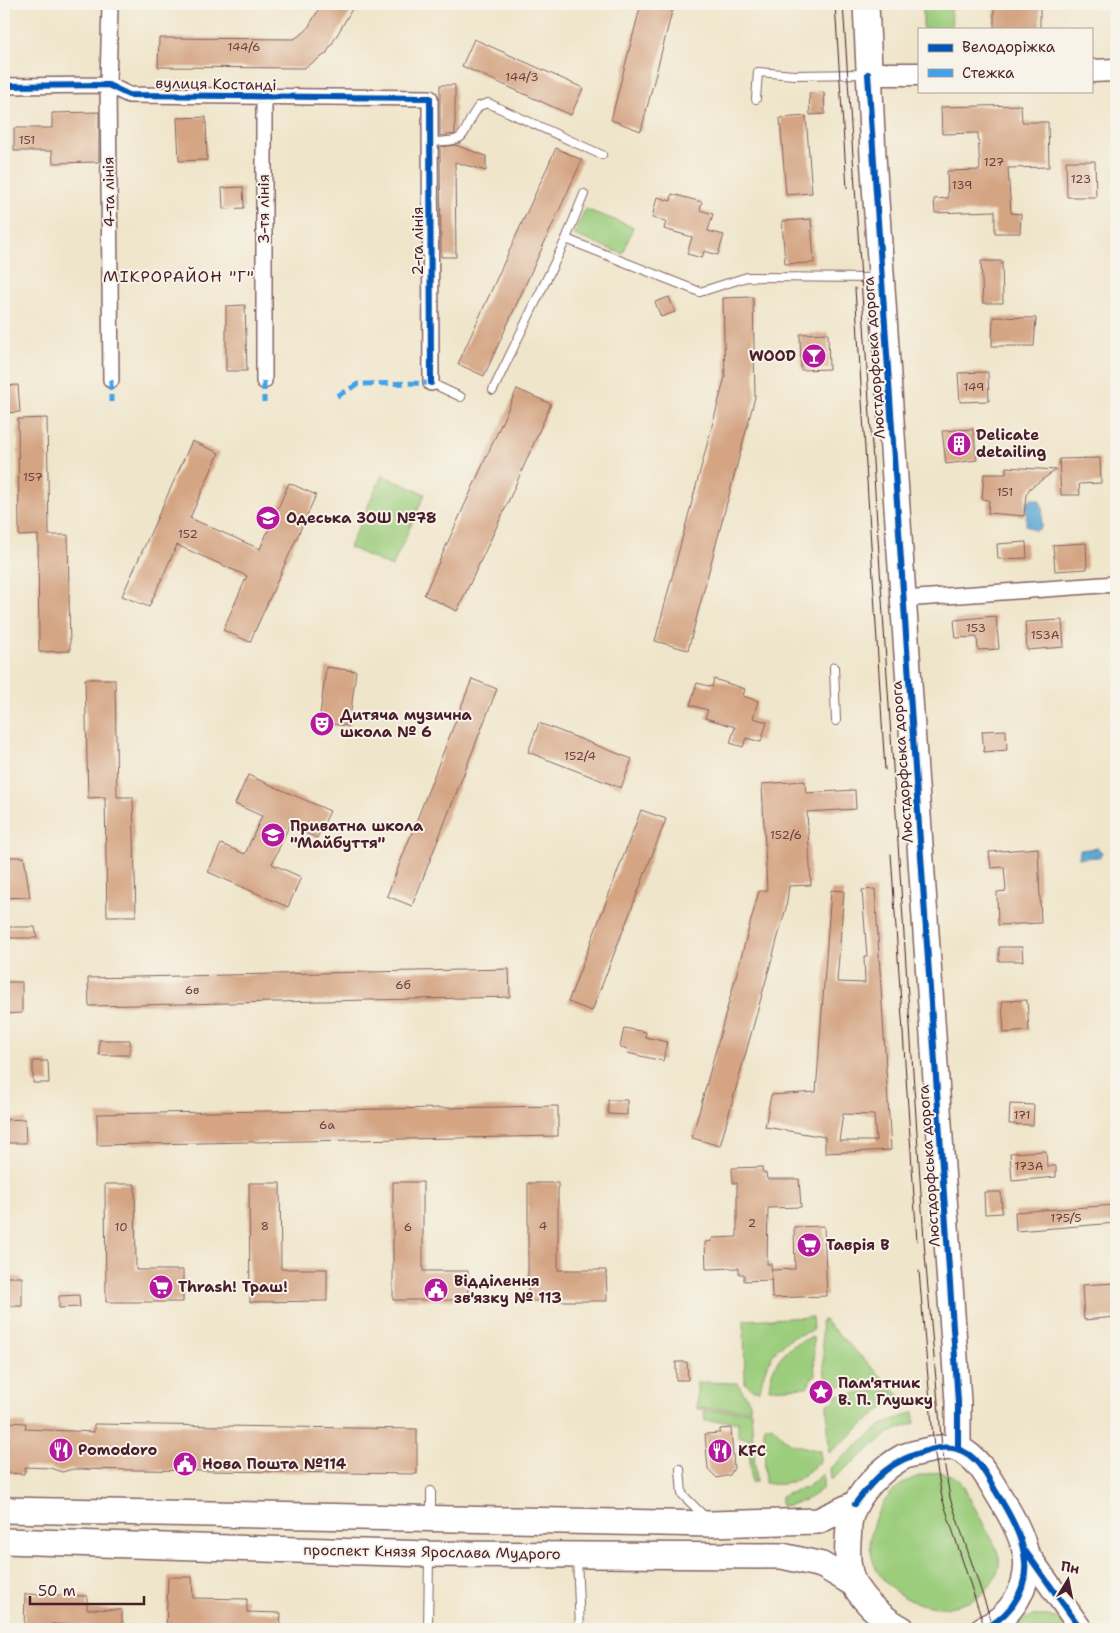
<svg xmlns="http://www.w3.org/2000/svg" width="1120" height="1633" font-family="'Shantell Sans',sans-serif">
<rect width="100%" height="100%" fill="#f7f3e8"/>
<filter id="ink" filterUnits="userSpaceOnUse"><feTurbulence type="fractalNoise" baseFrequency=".02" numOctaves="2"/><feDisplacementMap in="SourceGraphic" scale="10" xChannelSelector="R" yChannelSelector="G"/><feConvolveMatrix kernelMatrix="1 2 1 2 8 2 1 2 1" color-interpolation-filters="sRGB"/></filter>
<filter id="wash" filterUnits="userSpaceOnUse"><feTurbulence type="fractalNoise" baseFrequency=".0096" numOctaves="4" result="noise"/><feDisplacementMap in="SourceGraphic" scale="20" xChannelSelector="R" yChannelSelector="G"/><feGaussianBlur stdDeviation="1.12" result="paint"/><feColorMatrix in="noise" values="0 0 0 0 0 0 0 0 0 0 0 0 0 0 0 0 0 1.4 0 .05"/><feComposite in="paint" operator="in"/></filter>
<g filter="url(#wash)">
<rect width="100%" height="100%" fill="#efe5ca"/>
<!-- green -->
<path fill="#9ccd7d" stroke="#737654" d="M923,4H951L952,29H923Z
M585,209L633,227L623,254L574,235Z
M382,475L425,494L392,567L349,547Z
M812,1317L813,1331C781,1337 765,1358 760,1390H754L745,1383L744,1320Z
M824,1320L888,1383L835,1386L834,1382L825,1377L821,1321Z
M813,1337L815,1376L812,1377L807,1387L769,1389C771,1361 787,1345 813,1337Z
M697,1382L737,1383L750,1402V1409H697Z
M894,1390L902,1399L884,1407L829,1453L827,1404L834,1402L836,1395Z
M704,1411H751L756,1482H751L749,1438L738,1437V1421H705Z
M914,1412L915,1423L889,1433L831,1480L830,1468L882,1425Z
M764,1426H772L789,1443L820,1451V1461C801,1478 792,1488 765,1483Z
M940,1472L956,1477L961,1482L998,1551C1003,1568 994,1584 981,1595C926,1633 838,1575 882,1505C896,1483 915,1475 940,1472Z
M823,1474V1488C810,1499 799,1504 781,1506V1496L807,1487Z
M1034,1616C1049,1615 1058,1616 1066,1629H1012L1024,1619Z"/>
<!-- water -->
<path fill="#5da8d5" stroke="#546480" d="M1032,499L1039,500L1043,508L1041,528L1035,531L1026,525L1027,503Z
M1097,848L1102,852L1100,857L1079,858L1080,850Z"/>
<g id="blocks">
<!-- building -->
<path fill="#d4a483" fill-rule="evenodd" d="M322,4H355L326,54L304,68L158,67L159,38L294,39L306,31Z
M641,4H674L641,131L611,120Z
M994,4H1040V29H994Z
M474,39L583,88L571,115L462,66Z
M440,85H455V134L440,136Z
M824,92L825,114L810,115L809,93Z
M1021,105L1022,122H1048L1049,167L1008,168L1011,213L1021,214L1020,233H995V211L935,213L934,199L948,198L947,171L980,170L978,133L942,134L941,107Z
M99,112V162L53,163L52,151H14V128H52V113Z
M806,116L812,193L786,195L780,118Z
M206,117L207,160L179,161L177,118Z
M455,145L486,156V171L455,162L456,257H441L440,147Z
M556,148L582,160L484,376L458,364Z
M1066,161H1095L1096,197H1067Z
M243,187L244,208L223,209L222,188Z
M672,194L702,202L700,210L713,214L708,231L724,235L718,255L704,251L702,258L687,254L692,237L664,229L666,221L652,218L657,197L671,201Z
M811,219L814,263L785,264L782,221Z
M981,261H1002L1003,303H983Z
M669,297L675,312L661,317L655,302Z
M753,297L755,397L688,650L655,641L725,377L723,298Z
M245,305L247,371H226V306Z
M993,317L1036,318L1034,346H992Z
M828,333L829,369L801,370L800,334Z
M988,372L989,401L960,402L958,373Z
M18,385L20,412L4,413V386Z
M517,389L551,404L505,509L457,611L424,595Z
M47,418L49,535H68L70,651L39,652L38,535L19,536L18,419Z
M973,429L977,460L946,464L942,431Z
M192,441L219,453L190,518L260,549L289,483L316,495L250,642L223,630L247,576L177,545L149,607L122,596Z
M1100,458L1101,483L1079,484L1080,495H1061L1059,459Z
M1006,467L1056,470L1030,488L1026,495L1024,516L988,513L989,500L982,499L984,474H1006Z
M1026,542L1027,558L998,559L997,544Z
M1086,543L1087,569L1055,571L1053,545Z
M996,616L999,649L978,650L977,637L956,638L954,620Z
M1062,620L1064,647L1027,650L1025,622Z
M326,667L356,671L349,726L319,723Z
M85,679H115L117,797H133L136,916H107L105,797L88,798Z
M472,679L497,689L412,906L387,896Z
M714,679L745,689L743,696L758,701L753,718L767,722L761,742L746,738L743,747L730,743L735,727L705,718L708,710L690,705L697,683L712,687Z
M539,723L632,759L621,788L528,752Z
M1006,730L1007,750L984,752L982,731Z
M248,775L330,811L317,838L289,826L272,864L301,877L288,907L208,872L221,844L245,854L262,816L235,804Z
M805,781L806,793L855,790L856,809L807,812L811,885L789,886L786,908L720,1146L692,1138L759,891H767L762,784Z
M641,810L666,819L592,1011L568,1002Z
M1038,848L1041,923L998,925L997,892L1006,891L1004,867L991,868L989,852Z
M4,857H24L30,897L4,898Z
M875,889L891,1150L825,1153V1137L765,1127L771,1095L816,1092L831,890L844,891L837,982L865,983L864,956H867L862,890ZM843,1114L874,1115L876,1141H839Z
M4,927H35L37,938H4Z
M999,947H1022L1023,961H999Z
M509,969L510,997L89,1006L88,978Z
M4,982H22V1013L4,1014Z
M1027,1000L1029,1031L1004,1033L1002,1001Z
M624,1028L646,1032L645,1037L667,1042L663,1061L627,1053L628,1049L620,1047Z
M99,1040H130V1055H99Z
M33,1061H48L49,1083H33Z
M608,1100H627V1115L608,1114Z
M1010,1104L1034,1105L1033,1125L1009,1124Z
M558,1106V1136L97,1145V1114Z
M25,1119L26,1143H4V1120Z
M1046,1151L1047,1166H1056V1177L1012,1181L1010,1153Z
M762,1167L763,1173H766L767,1179H799L801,1207L768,1208L767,1264H771L772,1280L744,1281V1274H739V1268L706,1269L705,1242L712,1241V1238L737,1237V1183H733L732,1168Z
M393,1182H423V1271H468V1300H393Z
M249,1183H280L281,1269H327V1301L250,1302Z
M528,1183H558V1270H606L607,1301H528Z
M105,1184H135L136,1270H183V1302H106Z
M984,1192H1001L1002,1213L985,1214Z
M1116,1205V1223L1016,1231L1015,1212Z
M824,1226L827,1296L772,1298L771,1270L795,1269L794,1227Z
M4,1277H22V1306H4Z
M1116,1283V1317L1084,1320L1082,1285Z
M79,1295L80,1307L59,1308V1296Z
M676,1362H687L688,1380H676Z
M4,1422L26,1423L25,1429L94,1432V1424L417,1429V1474L73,1469L62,1472L50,1468L25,1467L24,1474L4,1473Z
M731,1428L734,1468L730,1475L717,1478L708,1469L705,1434L720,1433V1429Z
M168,1577H192L193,1598L247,1599V1612L281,1613L280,1629L196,1627V1629H166Z
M25,1594L87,1596V1609L122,1610V1629H90V1626L51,1624V1629H24Z"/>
</g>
</g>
<g filter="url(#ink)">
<use href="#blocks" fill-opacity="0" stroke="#846463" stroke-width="1"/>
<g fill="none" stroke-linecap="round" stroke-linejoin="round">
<defs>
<path id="lane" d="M756,99L758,72L794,75L866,74
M430,142C475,141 457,135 479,106L488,103L602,155
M566,239L700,292L747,277L879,278
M431,383L461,397
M493,390L566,239L584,194
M834,667L836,721
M680,1469L682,1494L705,1517
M431,1515V1491
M577,1557L580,1629
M428,1629L429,1558"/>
<path id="street" d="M110,4L108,85L111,380
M4,86L108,85L129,95L430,98L431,383
M264,98V381
M903,599L1116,584"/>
<path id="secondary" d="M1091,71L1116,70
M868,74H919
M1025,1550L1081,1629"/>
<path id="primary" d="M866,4L873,156L958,1402V1449
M4,1510L711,1524L818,1521L855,1504
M4,1541L429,1554L782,1556L822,1565L854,1584
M902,1629C884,1619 866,1604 855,1586C848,1573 847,1555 848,1541C849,1533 848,1523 851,1515C858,1493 882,1468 903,1457C910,1454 918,1453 925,1451C935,1449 950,1445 959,1449C978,1458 988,1477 998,1494C1009,1512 1023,1535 1026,1556C1030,1587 1011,1617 983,1629"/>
</defs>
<!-- lane casing -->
<use href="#lane" stroke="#846463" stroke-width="10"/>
<!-- street casing -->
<use href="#street" stroke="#846463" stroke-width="18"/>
<!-- secondary casing -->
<use href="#secondary" stroke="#846463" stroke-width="25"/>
<!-- primary casing -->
<use href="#primary" stroke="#846463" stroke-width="28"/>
<!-- lane -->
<use href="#lane" stroke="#fff" stroke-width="8"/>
<!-- street -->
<use href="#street" stroke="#fff" stroke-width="15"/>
<!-- secondary -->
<use href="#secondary" stroke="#fff" stroke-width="22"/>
<!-- primary -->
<use href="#primary" stroke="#fff" stroke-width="25"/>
<!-- tram -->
<path stroke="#4a1f2b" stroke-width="1" d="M835,4L847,188
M843,4L925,1255L942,1448L950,1498L994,1629
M855,288L885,770
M891,854L917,1241
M919,1271L934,1449L942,1498L985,1629"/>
<!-- quiet -->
<path stroke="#40a2eb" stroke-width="5" stroke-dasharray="10 5" stroke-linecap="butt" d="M111,380V402
M264,381V402
M337,396L358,384L431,383"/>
<defs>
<path id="cycleway" d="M868,74L958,1402V1449
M4,86L108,85L129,95L430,98L431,383
M855,1504C877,1475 892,1460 927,1451C936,1448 948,1446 957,1449C976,1454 986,1474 995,1490C1017,1526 1041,1567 1012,1606C1004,1616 995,1624 983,1629
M1026,1552L1081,1629"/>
</defs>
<!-- cycleway casing -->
<use href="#cycleway" stroke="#f7f3e8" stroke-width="9"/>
<!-- cycleway -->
<use href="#cycleway" stroke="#0057b8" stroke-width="6"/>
</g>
</g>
<!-- icons -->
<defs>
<symbol id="bar-disc" viewBox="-11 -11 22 22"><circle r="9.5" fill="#b5179e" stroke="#f7f3e8"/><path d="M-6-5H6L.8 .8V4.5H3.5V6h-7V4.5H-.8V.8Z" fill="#fff"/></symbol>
<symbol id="building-disc" viewBox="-11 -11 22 22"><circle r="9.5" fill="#b5179e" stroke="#f7f3e8"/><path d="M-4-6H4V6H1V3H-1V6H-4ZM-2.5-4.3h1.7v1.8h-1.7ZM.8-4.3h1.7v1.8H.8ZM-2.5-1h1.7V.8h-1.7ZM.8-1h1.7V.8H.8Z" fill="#fff"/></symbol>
<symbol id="school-disc" viewBox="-11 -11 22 22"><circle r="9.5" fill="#b5179e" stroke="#f7f3e8"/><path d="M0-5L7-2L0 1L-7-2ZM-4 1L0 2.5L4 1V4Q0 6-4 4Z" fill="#fff"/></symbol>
<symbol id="theatre-disc" viewBox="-11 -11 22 22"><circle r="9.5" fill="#b5179e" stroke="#f7f3e8"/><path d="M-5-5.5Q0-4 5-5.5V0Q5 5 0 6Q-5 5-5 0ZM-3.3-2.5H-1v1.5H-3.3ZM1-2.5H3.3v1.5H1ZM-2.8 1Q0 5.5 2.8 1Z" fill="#fff"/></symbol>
<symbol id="supermarket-disc" viewBox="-11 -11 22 22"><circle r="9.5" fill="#b5179e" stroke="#f7f3e8"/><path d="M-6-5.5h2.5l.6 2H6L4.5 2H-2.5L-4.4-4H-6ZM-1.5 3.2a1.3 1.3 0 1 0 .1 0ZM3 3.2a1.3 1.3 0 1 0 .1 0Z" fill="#fff"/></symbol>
<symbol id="civic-disc" viewBox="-11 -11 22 22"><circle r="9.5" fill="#b5179e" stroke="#f7f3e8"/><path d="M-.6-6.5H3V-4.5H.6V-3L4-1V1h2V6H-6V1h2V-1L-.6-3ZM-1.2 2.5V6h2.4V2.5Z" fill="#fff"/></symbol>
<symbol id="sight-disc" viewBox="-11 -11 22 22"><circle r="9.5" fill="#b5179e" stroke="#f7f3e8"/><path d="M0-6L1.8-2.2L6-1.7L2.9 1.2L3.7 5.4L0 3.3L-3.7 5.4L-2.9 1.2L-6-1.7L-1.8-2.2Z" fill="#fff"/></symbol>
<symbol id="restaurant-disc" viewBox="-11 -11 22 22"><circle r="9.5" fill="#b5179e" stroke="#f7f3e8"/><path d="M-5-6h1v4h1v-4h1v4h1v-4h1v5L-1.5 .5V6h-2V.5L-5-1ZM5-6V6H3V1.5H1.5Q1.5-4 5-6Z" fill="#fff"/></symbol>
</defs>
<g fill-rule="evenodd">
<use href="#bar-disc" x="800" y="342" width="28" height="28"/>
<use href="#building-disc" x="945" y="430" width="28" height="28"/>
<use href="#school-disc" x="254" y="504" width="28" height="28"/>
<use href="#theatre-disc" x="308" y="710" width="28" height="28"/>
<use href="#school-disc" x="259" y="821" width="28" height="28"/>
<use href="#supermarket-disc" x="795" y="1231" width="28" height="28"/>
<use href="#supermarket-disc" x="147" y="1273" width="28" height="28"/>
<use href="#civic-disc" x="422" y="1276" width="28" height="28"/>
<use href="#sight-disc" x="807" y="1378" width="28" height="28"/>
<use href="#restaurant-disc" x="47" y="1436" width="28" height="28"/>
<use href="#restaurant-disc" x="706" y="1437" width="28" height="28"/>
<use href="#civic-disc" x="171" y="1450" width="28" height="28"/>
</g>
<g text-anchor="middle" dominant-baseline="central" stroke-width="4" stroke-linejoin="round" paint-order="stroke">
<!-- number labels -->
<g font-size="12" fill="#6c4041">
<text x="244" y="47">144/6</text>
<text x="522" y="77">144/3</text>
<text x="27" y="140">151</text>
<text x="994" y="162">127</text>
<text x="1081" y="179">123</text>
<text x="962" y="185">139</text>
<text x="974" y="387">149</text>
<text x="33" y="477">157</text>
<text x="1005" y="492">151</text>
<text x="188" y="534">152</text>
<text x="976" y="628">153</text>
<text x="1045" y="635">153А</text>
<text x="580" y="756">152/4</text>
<text x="786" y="835">152/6</text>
<text x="403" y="985">6б</text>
<text x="192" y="990">6в</text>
<text x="1022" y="1115">171</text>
<text x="327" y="1125">6а</text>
<text x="1029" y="1166">173А</text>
<text x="1066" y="1218">175/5</text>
<text x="752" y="1223">2</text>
<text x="265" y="1226">8</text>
<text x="543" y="1226">4</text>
<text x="121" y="1227">10</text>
<text x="408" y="1227">6</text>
</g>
<!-- street labels -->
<g font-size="15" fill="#4a1f2b" stroke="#f7f3e8">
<text transform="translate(216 84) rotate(1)">вулиця Костанді</text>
<text transform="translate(109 192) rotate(-91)">4-та лінія</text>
<text transform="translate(264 209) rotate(-90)">3-тя лінія</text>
<text transform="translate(418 241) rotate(-90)">2-га лінія</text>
<text transform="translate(874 358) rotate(-94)">Люстдорфська дорога</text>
<text transform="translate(902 762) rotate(-94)">Люстдорфська дорога</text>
<text transform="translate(929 1166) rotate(-94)">Люстдорфська дорога</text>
<text transform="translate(432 1552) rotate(1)">проспект Князя Ярослава Мудрого</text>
</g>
<!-- poi labels -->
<g font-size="15" font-weight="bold" fill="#4a1f2b" stroke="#f7f3e8" text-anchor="start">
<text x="796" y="356" text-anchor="end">WOOD</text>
<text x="976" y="435">Delicate<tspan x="976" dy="17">detailing</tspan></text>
<text x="286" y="518">Одеська ЗОШ №78</text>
<text x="340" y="715">Дитяча музична<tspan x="340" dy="17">школа № 6</tspan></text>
<text x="290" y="826">Приватна школа<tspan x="290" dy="17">"Майбуття"</tspan></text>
<text x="826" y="1245">Таврія В</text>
<text x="454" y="1281">Відділення<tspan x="454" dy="17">зв'язку № 113</tspan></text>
<text x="178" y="1287">Thrash! Траш!</text>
<text x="838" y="1383">Пам'ятник<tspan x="838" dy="17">В. П. Глушку</tspan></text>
<text x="78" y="1450">Pomodoro</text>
<text x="738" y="1451">KFC</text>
<text x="202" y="1464">Нова Пошта №114</text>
</g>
<!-- neighbourhood labels -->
<g font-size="16" letter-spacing="1" fill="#4a1f2b" stroke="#f7f3e8">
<text x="179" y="276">МІКРОРАЙОН "Г"</text>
</g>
</g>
<!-- margin -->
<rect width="1120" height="1633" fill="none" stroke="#f7f3e8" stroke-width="20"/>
<!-- legend -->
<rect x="918" y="28" width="175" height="65" fill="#f7f3e8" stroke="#b29e9c"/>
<rect x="928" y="44" width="25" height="8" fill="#0057b8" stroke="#b29e9c"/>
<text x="962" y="52" font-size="15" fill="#4a1f2b">Велодоріжка</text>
<rect x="928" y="69" width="25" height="8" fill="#40a2eb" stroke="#b29e9c"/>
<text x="962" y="78" font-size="15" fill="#4a1f2b">Стежка</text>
<!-- north arrow -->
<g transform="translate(1068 1580) rotate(10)" stroke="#f7f3e8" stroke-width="4" paint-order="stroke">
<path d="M0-4L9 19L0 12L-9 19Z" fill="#4a1f2b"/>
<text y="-8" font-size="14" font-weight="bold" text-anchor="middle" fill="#4a1f2b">Пн</text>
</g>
<!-- scale -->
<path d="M30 1596v8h114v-8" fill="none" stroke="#4a1f2b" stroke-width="2.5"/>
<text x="38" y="1596" font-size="15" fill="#4a1f2b" stroke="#f7f3e8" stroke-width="4" paint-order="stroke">50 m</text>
</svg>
